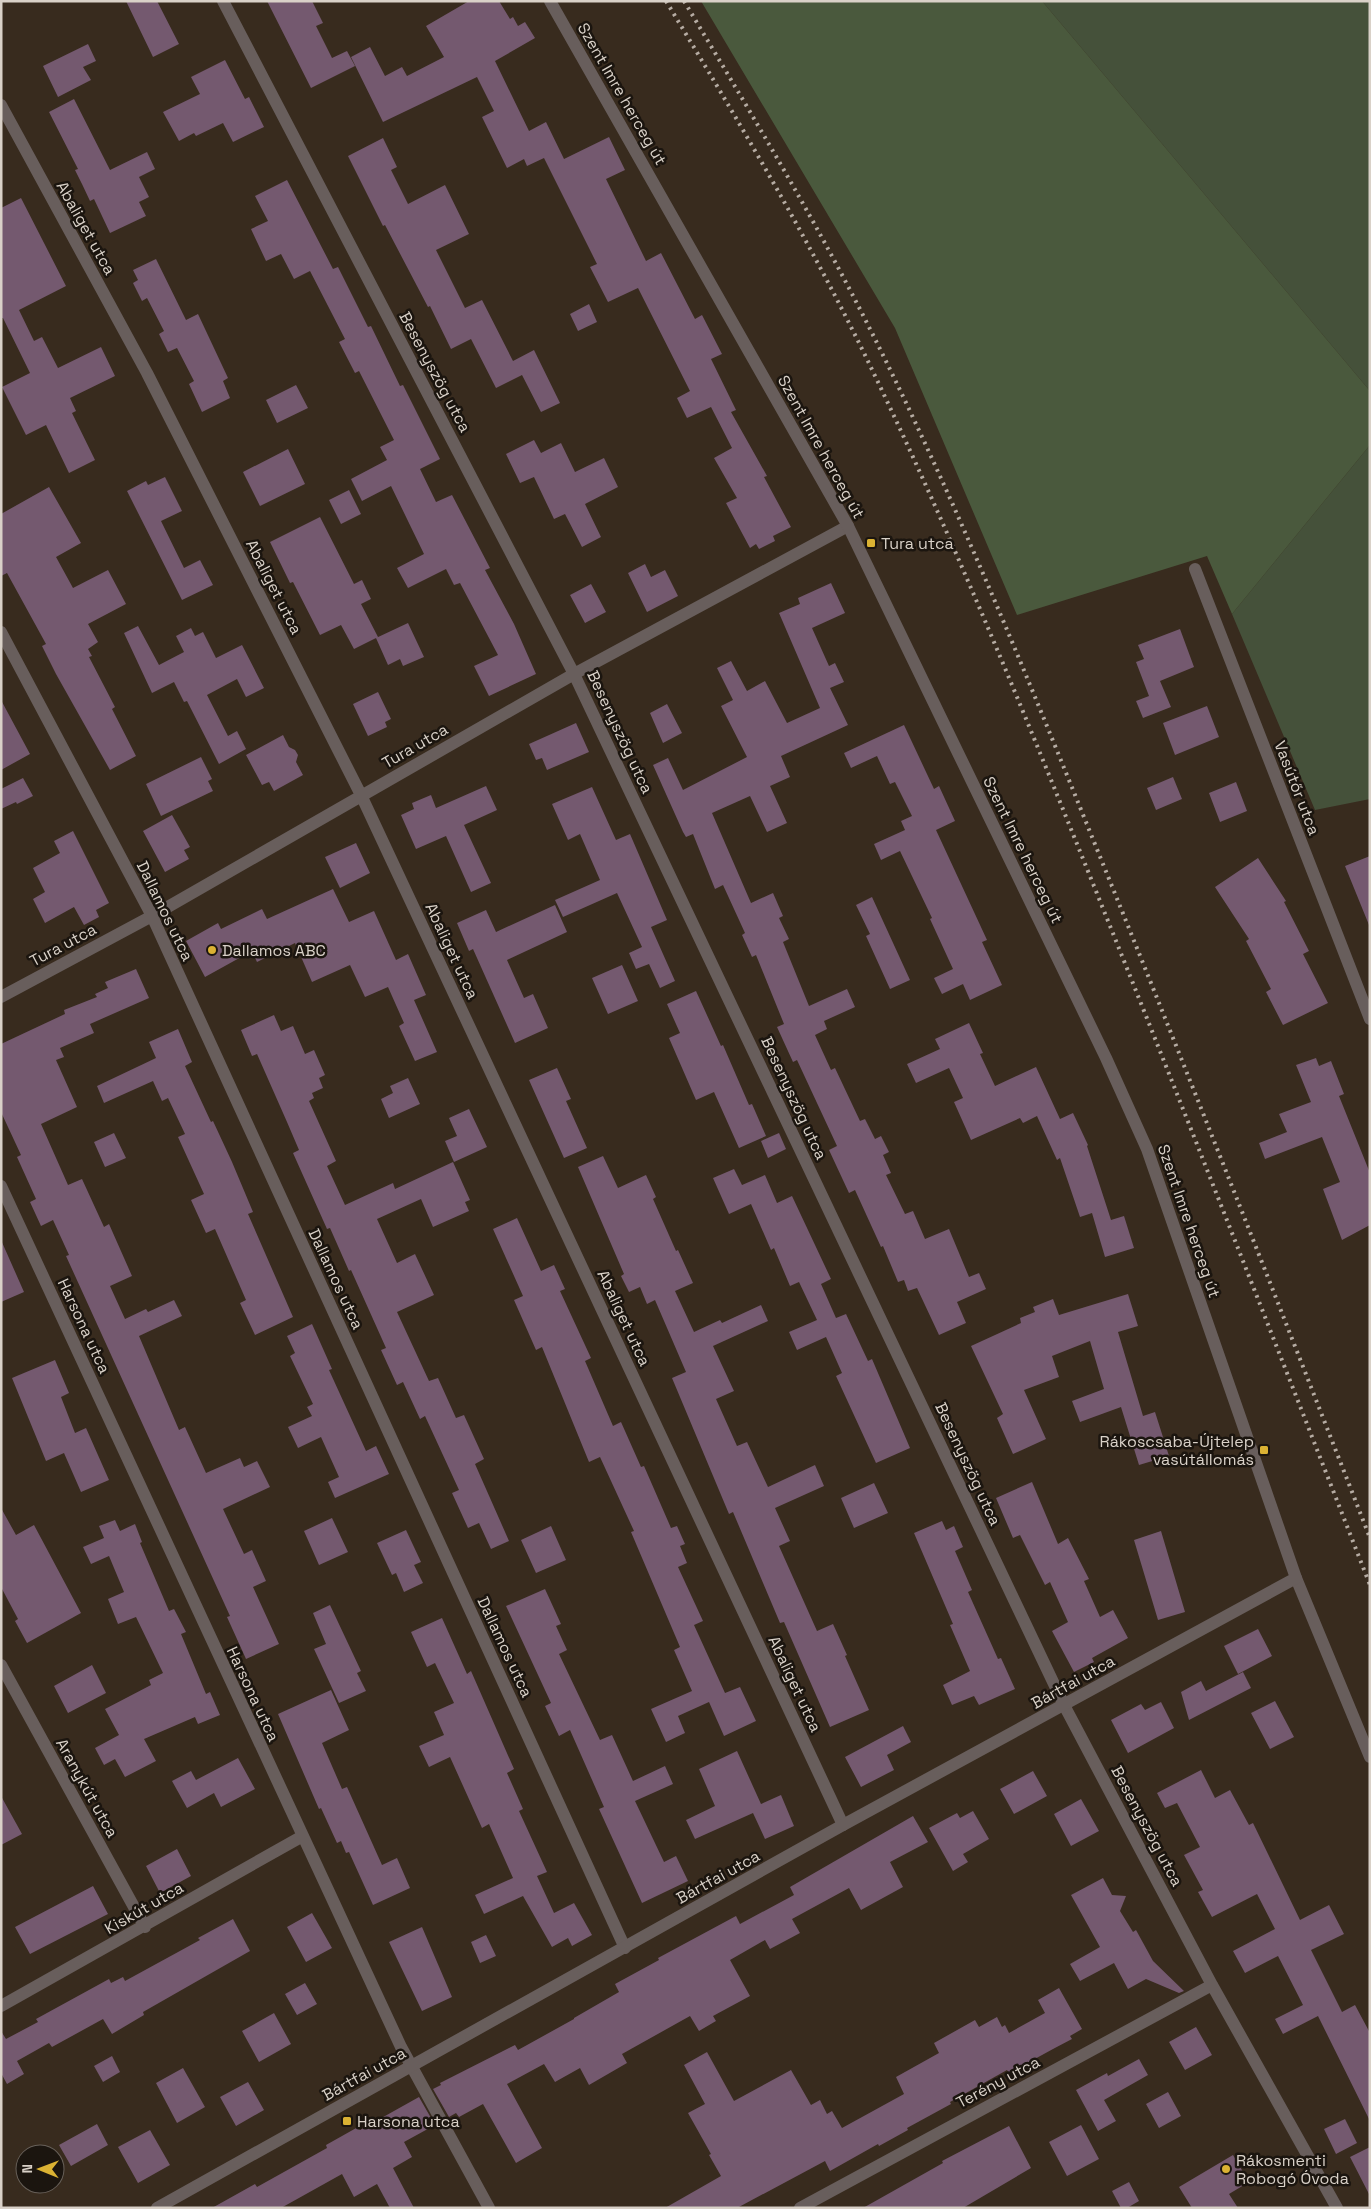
<svg xmlns="http://www.w3.org/2000/svg" width="1371" height="2209" font-family="'Space Grotesk',sans-serif">
<rect width="100%" height="100%" fill="#382b1e"/>
<!-- green -->
<path fill="#45513a" d="M1042,1H1370V391Z
M1370,445V799L1315,810L1232,614Z"/>
<!-- forest -->
<path fill="#4a593d" d="M701,1H1042L1370,391V445L1232,614L1207,556L1017,615L895,328Z"/>
<!-- building -->
<path fill="#74596f" d="M126,1H157L179,44L153,57Z
M267,1H312L323,23L316,26L332,58L347,51L355,66L311,88Z
M469,1H499L510,19L513,17L518,26L525,22L535,38L495,61L529,131L546,122L564,159L609,137L625,170L606,179L646,261L661,253L695,319L702,315L722,354L711,359L736,410L731,412L767,476L764,477L791,527L773,536L775,541L759,549L756,544L750,548L726,503L737,498L714,458L732,448L711,407L687,418L677,398L690,391L638,288L608,302L590,267L597,264L544,158L527,166L524,159L507,168L482,117L494,111L477,77L383,122L351,57L370,47L385,76L402,67L407,76L444,57L426,26Z
M88,44L96,61L83,67L91,80L58,97L43,66Z
M225,60L245,99L249,97L264,127L233,142L223,123L196,136L194,133L179,141L163,112L200,94L191,77Z
M74,99L110,170L147,152L155,169L139,177L149,197L139,202L146,216L110,233L94,199L90,201L82,184L75,170L78,169L49,112Z
M383,138L397,167L391,170L408,204L445,185L469,234L436,250L465,308L482,300L513,361L534,350L560,403L541,412L522,375L496,388L471,339L451,349L430,306L428,307L385,225L383,226L348,156Z
M287,180L333,269L338,267L368,327L371,326L400,386L403,385L440,459L420,469L436,502L452,495L490,568L485,570L514,624L536,674L489,696L474,666L498,655L460,583L454,585L446,569L408,588L397,568L424,554L391,486L362,501L351,479L387,460L380,447L394,440L359,371L355,373L339,342L345,339L310,271L294,279L281,254L266,261L251,229L268,221L255,196Z
M21,198L66,286L19,310L34,341L42,337L58,368L101,347L115,376L70,398L76,411L72,413L95,460L69,473L46,425L26,435L2,387L30,373L3,318H1V208Z
M156,259L186,320L198,314L228,378L223,381L230,398L202,412L189,384L194,381L177,348L168,352L159,334L164,331L147,298L142,301L133,283L138,280L133,270Z
M589,304L597,322L578,331L570,314Z
M296,385L308,408L277,423L266,400Z
M534,440L541,453L561,443L575,472L604,458L618,487L585,504L601,537L582,547L565,514L554,519L534,477L520,483L506,454Z
M288,449L305,484L260,506L243,472Z
M165,477L182,511L161,521L184,568L200,560L213,585L182,600L127,491L146,481L148,485Z
M49,487L81,543L56,557L73,588L108,570L126,604L88,624L98,642L88,649L92,656L89,657L115,707L112,709L136,756L110,770L56,674L42,646L46,644L7,573L1,576V514Z
M349,490L361,514L341,524L329,500Z
M320,517L354,584L362,580L371,599L361,604L378,637L354,649L341,625L320,635L293,582L290,583L270,542Z
M645,564L651,577L665,570L678,596L647,612L628,573Z
M831,583L845,613L812,628L829,666L835,663L844,682L830,688L848,725L781,756L790,777L770,786L787,823L767,832L750,796L712,813L751,903L773,893L783,916L779,918L789,939L783,942L809,1006L847,989L855,1007L824,1021L827,1029L815,1035L831,1070L835,1068L860,1121L865,1119L875,1139L881,1136L889,1152L883,1155L891,1173L886,1175L905,1214L913,1211L925,1239L949,1229L969,1277L979,1273L986,1289L957,1302L966,1323L939,1335L917,1288L908,1291L904,1280L898,1282L883,1246L881,1247L855,1190L849,1193L829,1150L837,1146L797,1060L793,1062L777,1027L784,1024L756,955L752,957L742,935L745,933L723,885L715,889L693,834L686,837L683,832L653,765L668,758L683,790L747,757L721,706L733,700L717,668L731,661L747,691L765,681L787,723L820,708L779,613L800,604L798,598Z
M591,584L606,612L585,623L570,595Z
M408,623L424,657L403,666L400,659L388,665L376,638Z
M138,626L159,665L184,652L176,636L191,628L195,636L203,632L216,658L242,645L264,688L246,697L237,679L207,695L228,736L237,731L246,749L219,764L187,701L184,702L174,682L152,693L124,633Z
M1180,629L1194,667L1160,681L1171,707L1143,718L1136,701L1149,696L1136,662L1144,659L1138,645Z
M378,692L391,719L385,722L387,727L368,736L353,704Z
M1,700L30,754L1,770Z
M667,704L682,733L663,743L650,713Z
M1207,706L1219,737L1175,755L1163,723Z
M576,723L589,752L547,770L542,758L536,760L529,744Z
M904,725L934,789L939,786L955,821L936,830L987,940L982,942L1002,985L970,1000L963,984L942,994L934,978L953,969L930,919L932,918L900,851L881,860L874,844L905,830L901,821L912,816L895,782L890,784L877,756L851,768L844,753Z
M283,735L289,747L295,750L298,755L296,762L303,775L274,791L269,782L262,785L246,755Z
M201,757L212,779L208,781L213,791L161,816L146,784Z
M1173,777L1182,799L1156,810L1147,788Z
M23,778L33,796L17,804L16,802L1,809V789Z
M1236,782L1247,811L1220,822L1209,793Z
M486,786L497,810L464,825L491,883L471,892L446,836L416,849L401,815L414,809L412,803L431,795L436,808Z
M592,787L616,840L630,834L667,920L651,927L675,981L660,988L649,964L636,969L629,953L642,947L617,893L563,917L555,900L600,880L580,834L568,840L552,804Z
M172,815L190,847L184,850L189,859L165,872L143,831Z
M73,831L109,903L96,910L99,917L84,925L74,907L45,923L33,899L45,892L33,868L60,853L54,841Z
M356,843L370,873L340,888L325,857Z
M1370,856V925H1369L1345,866Z
M1258,858L1286,901L1284,902L1309,951L1303,954L1328,1003L1283,1025L1266,992L1271,989L1246,941L1249,939L1215,887Z
M333,889L349,922L374,911L396,960L408,954L426,995L414,1000L437,1052L415,1061L399,1026L404,1023L388,987L365,997L350,965L312,982L295,943L257,962L252,951L205,977L186,941L218,923L221,929L262,909L267,919Z
M872,897L910,980L890,989L866,936L870,934L856,905Z
M555,905L567,932L507,960L524,998L533,994L548,1028L515,1043L473,949L469,951L457,923L486,910L496,932Z
M622,965L638,1001L608,1014L592,978Z
M136,969L149,998L90,1024L94,1033L60,1048L64,1057L56,1060L77,1107L41,1124L68,1185L82,1179L104,1227L109,1224L132,1276L110,1286L125,1319L146,1309L148,1312L174,1300L182,1316L139,1336L179,1430L185,1427L206,1473L240,1458L244,1467L257,1461L270,1487L223,1509L244,1554L252,1550L266,1581L253,1587L279,1644L246,1659L227,1617L230,1616L66,1256L69,1255L53,1220L41,1226L30,1202L36,1199L17,1157L21,1155L1,1112V1044L65,1014L64,1010L97,997L95,994L108,988L105,982Z
M696,991L721,1046L723,1045L749,1105L752,1104L766,1136L739,1148L714,1092L696,1100L669,1038L680,1033L667,1004Z
M274,1015L281,1031L293,1026L305,1054L314,1050L325,1075L319,1078L323,1088L312,1093L314,1098L309,1101L336,1161L327,1166L345,1205L393,1183L395,1189L453,1162L470,1200L465,1202L469,1211L433,1227L421,1199L377,1219L397,1263L415,1254L434,1295L397,1312L429,1381L438,1378L456,1418L464,1415L484,1459L475,1464L509,1541L491,1549L479,1523L468,1528L452,1493L459,1490L425,1416L420,1419L403,1382L397,1385L381,1350L386,1348L351,1270L349,1271L330,1228L327,1229L293,1153L299,1150L287,1122L257,1054L252,1056L241,1030Z
M969,1023L983,1053L980,1054L995,1086L1036,1067L1060,1119L1073,1113L1088,1145L1087,1146L1111,1220L1124,1216L1134,1248L1105,1257L1092,1213L1080,1217L1060,1158L1057,1160L1037,1116L1023,1123L1020,1118L971,1140L954,1102L963,1098L949,1068L916,1083L907,1064L940,1049L935,1039Z
M178,1029L192,1062L185,1066L211,1122L213,1121L232,1162L253,1212L248,1214L293,1317L255,1335L240,1303L246,1300L215,1229L206,1233L191,1200L204,1194L178,1137L185,1134L168,1098L162,1101L153,1081L104,1103L97,1086L156,1058L149,1042Z
M1316,1058L1319,1066L1331,1061L1344,1094L1339,1096L1370,1173V1225L1342,1240L1323,1189L1340,1182L1322,1137L1265,1159L1259,1143L1287,1132L1279,1114L1311,1102L1296,1065Z
M557,1068L571,1099L566,1101L587,1148L564,1158L529,1080Z
M408,1078L420,1104L389,1118L381,1099L393,1093L390,1086Z
M469,1109L487,1147L454,1162L445,1141L457,1136L449,1118Z
M114,1133L126,1158L105,1167L94,1142Z
M779,1133L786,1149L768,1158L761,1141Z
M603,1156L618,1188L646,1175L656,1197L653,1199L676,1251L678,1250L693,1283L675,1291L694,1332L720,1320L722,1323L761,1305L768,1321L713,1346L734,1391L716,1399L737,1446L747,1442L768,1487L815,1465L824,1486L775,1508L790,1541L779,1546L817,1631L833,1624L847,1655L845,1656L869,1710L830,1727L784,1622L780,1623L733,1512L729,1514L672,1378L686,1372L655,1300L647,1304L640,1287L629,1292L621,1276L624,1274L578,1167Z
M734,1169L742,1185L765,1175L777,1203L792,1196L831,1279L821,1284L836,1318L846,1314L868,1361L872,1359L910,1448L876,1463L836,1376L842,1373L826,1337L797,1350L789,1332L817,1320L799,1282L790,1286L774,1248L771,1250L751,1204L729,1214L713,1178Z
M517,1218L541,1271L554,1265L565,1289L560,1291L591,1358L585,1361L613,1426L621,1422L641,1467L644,1466L671,1528L677,1526L685,1544L680,1546L687,1563L678,1567L703,1621L694,1625L725,1693L740,1687L756,1721L724,1736L709,1702L678,1716L685,1733L666,1742L651,1709L692,1691L674,1650L680,1647L631,1532L634,1531L600,1457L589,1462L542,1347L536,1350L514,1300L523,1296L493,1229Z
M1,1240L24,1292L1,1302Z
M1128,1294L1138,1326L1118,1332L1143,1416L1155,1412L1169,1456L1139,1465L1121,1407L1080,1422L1072,1401L1104,1389L1090,1341L1052,1356L1059,1377L1024,1390L1046,1439L1013,1454L997,1418L1003,1414L971,1346L1021,1323L1020,1318L1035,1312L1033,1307L1053,1299L1059,1315Z
M312,1324L332,1369L329,1370L366,1451L376,1446L389,1474L335,1498L328,1482L339,1477L321,1437L298,1448L288,1427L312,1416L307,1407L313,1404L290,1356L295,1353L287,1336Z
M55,1360L69,1393L61,1397L75,1433L86,1428L109,1480L81,1492L64,1453L46,1461L12,1378Z
M1032,1482L1058,1544L1068,1538L1089,1579L1084,1581L1100,1617L1113,1610L1128,1638L1092,1658L1094,1662L1074,1672L1052,1631L1068,1622L1050,1582L1045,1585L1020,1535L1013,1538L996,1498Z
M874,1483L888,1513L854,1528L841,1498Z
M1,1508L16,1535L34,1525L81,1613L27,1643L15,1621L18,1619L1,1587Z
M332,1518L348,1552L319,1565L304,1531Z
M115,1520L120,1531L135,1524L142,1542L140,1543L169,1611L174,1609L186,1632L181,1634L206,1694L210,1692L220,1715L198,1724L195,1717L144,1739L156,1761L125,1777L115,1759L104,1765L95,1748L119,1735L105,1709L151,1685L149,1680L163,1673L136,1617L118,1624L108,1599L124,1592L109,1556L91,1564L83,1547L104,1538L99,1526Z
M942,1521L946,1530L954,1526L963,1547L955,1551L972,1590L968,1592L998,1659L1001,1658L1015,1689L979,1705L974,1696L952,1705L943,1685L970,1671L950,1625L953,1624L914,1533Z
M551,1526L566,1560L536,1573L521,1540Z
M406,1530L421,1562L414,1565L423,1583L404,1592L396,1573L392,1575L377,1543Z
M1161,1531L1185,1612L1158,1620L1134,1540Z
M545,1589L561,1624L556,1626L567,1650L559,1654L600,1740L612,1735L633,1781L665,1766L673,1784L635,1801L664,1862L676,1856L688,1881L642,1903L599,1809L604,1807L570,1730L559,1736L545,1706L551,1703L506,1606Z
M330,1605L361,1671L357,1673L366,1691L339,1703L314,1649L326,1644L313,1613Z
M442,1618L467,1674L471,1671L514,1769L507,1773L523,1809L519,1811L547,1872L537,1876L554,1913L574,1903L592,1935L572,1946L568,1938L552,1947L523,1896L484,1914L475,1895L513,1878L489,1824L482,1828L450,1757L429,1767L419,1746L444,1735L434,1712L454,1703L435,1663L427,1667L411,1632Z
M1258,1629L1272,1656L1238,1674L1224,1646Z
M92,1665L106,1693L68,1713L54,1686Z
M1243,1672L1251,1688L1189,1720L1181,1692L1201,1681L1206,1691Z
M331,1690L349,1730L322,1743L342,1789L347,1787L382,1865L397,1858L410,1888L373,1905L349,1852L346,1853L341,1841L337,1843L321,1808L319,1809L278,1714Z
M1275,1701L1294,1737L1270,1749L1251,1713Z
M1161,1702L1174,1728L1128,1753L1111,1720L1141,1704L1145,1710Z
M903,1726L911,1742L887,1755L894,1770L861,1787L845,1757Z
M737,1751L761,1804L781,1795L794,1826L765,1839L753,1813L695,1839L686,1820L715,1806L699,1769Z
M238,1758L255,1789L221,1807L214,1793L187,1808L172,1781L191,1771L196,1780Z
M1201,1770L1215,1798L1230,1790L1249,1825L1253,1823L1300,1920L1329,1905L1344,1934L1311,1950L1342,2012L1355,2005L1370,2033V2121L1318,2016L1283,2034L1275,2019L1303,2005L1278,1956L1245,1973L1233,1951L1275,1929L1257,1894L1212,1917L1198,1892L1203,1890L1184,1855L1200,1847L1177,1803L1165,1808L1157,1793Z
M1033,1771L1047,1796L1014,1814L1000,1789Z
M1,1796L22,1834L1,1845Z
M1081,1799L1099,1831L1071,1846L1054,1814Z
M973,1811L989,1839L963,1854L968,1862L953,1871L929,1828L957,1813L960,1818Z
M913,1816L928,1842L890,1862L903,1887L861,1910L849,1888L792,1919L800,1933L770,1949L765,1940L730,1960L750,1996L713,2016L716,2021L699,2031L690,2016L622,2054L627,2063L589,2085L580,2068L555,2082L544,2064L507,2084L542,2148L516,2163L483,2104L459,2117L456,2113L449,2117L433,2089L441,2085L440,2083L515,2045L518,2050L574,2019V2018L619,1992L615,1984L659,1960L658,1958L736,1916L740,1924L794,1895L790,1887Z
M177,1849L191,1876L160,1893L146,1866Z
M1103,1878L1112,1895L1126,1896L1120,1911L1133,1932L1136,1930L1153,1961L1184,1991L1179,1993L1146,1979L1128,1989L1114,1963L1080,1981L1070,1964L1100,1947L1071,1895Z
M93,1886L108,1914L30,1954L15,1927Z
M312,1913L332,1948L306,1962L287,1927Z
M233,1919L250,1951L143,2012L144,2015L112,2034L103,2019L52,2047L49,2043L17,2061L24,2074L7,2084L1,2073V2031L6,2039L38,2022L36,2019L109,1979L111,1983L123,1977L125,1981L200,1940L198,1938Z
M422,1927L452,1997L422,2011L389,1942Z
M486,1935L496,1956L480,1963L471,1942Z
M305,1983L317,2004L297,2015L285,1994Z
M1059,1988L1082,2029L1070,2036L1072,2039L1053,2049L1009,2073L1007,2070L950,2102L951,2104L907,2128L908,2130L879,2146L878,2144L830,2171L825,2161L737,2208H665L721,2176L709,2155L711,2154L688,2113L705,2104L684,2065L707,2052L734,2101L791,2070L811,2105L820,2100L827,2114L832,2111L842,2128L904,2094L896,2077L939,2053L934,2043L975,2020L979,2027L997,2017L1002,2027L1005,2025L1009,2033L1045,2013L1038,2000Z
M274,2013L291,2044L259,2062L242,2031Z
M1196,2027L1212,2055L1185,2070L1169,2042Z
M112,2056L120,2072L103,2082L94,2066Z
M1139,2059L1148,2075L1104,2100L1116,2121L1098,2131L1076,2090L1107,2073L1108,2076Z
M183,2068L205,2107L177,2123L156,2083Z
M248,2082L264,2110L236,2126L220,2097Z
M1168,2092L1181,2116L1159,2128L1146,2104Z
M419,2097L435,2125L404,2142L412,2157L393,2168L414,2208H390L377,2184L354,2197L342,2174L281,2208H212L255,2184L257,2187L327,2148L326,2145L358,2127L360,2130Z
M1345,2119L1357,2143L1336,2154L1324,2129Z
M97,2124L108,2145L71,2166L59,2145Z
M1081,2125L1099,2159L1067,2176L1049,2142Z
M1009,2126L1031,2168L963,2208H863L943,2163L942,2161Z
M150,2130L170,2165L138,2183L118,2147Z
M1370,2147V2196L1350,2157Z
M1233,2155L1249,2182L1229,2194L1238,2208H1192L1179,2187Z
M1129,2182L1139,2201L1127,2208H1121L1112,2191Z"/>
<g fill="none" stroke-linecap="round" stroke-linejoin="round">
<!-- minor -->
<path stroke="#685e5c" stroke-width="12" d="M223,1L574,674L1064,1705L1212,1985L1337,2208
M1,105L147,373L361,795L843,1825
M1195,569L1370,1019
M1,632L152,916L625,1948
M1,997L152,916L574,674L848,526
M1,1186L401,2047L489,2208
M1296,1578L1370,1757
M1,1665L145,1927
M1,2006L301,1837
M800,2208L1212,1985"/>
<!-- tertiary -->
<path stroke="#685e5c" stroke-width="12" d="M157,2208L843,1825L1296,1578L1147,1149L1106,1058L848,526L550,1"/>
<!-- rail -->
<path stroke="#b6aca3" stroke-width="4" stroke-dasharray="2.5 5" stroke-linecap="butt" d="M666,1C735,115 804,231 863,351C952,534 1028,722 1104,911C1194,1135 1282,1360 1370,1585
M684,1C751,113 818,224 876,341C961,512 1033,691 1105,869C1195,1091 1283,1315 1370,1538"/>
</g>
<!-- markers -->
<g fill="#dbb233" stroke="#1b150f" stroke-width="2">
<rect x="866" y="538" width="10" height="10" rx="2.5"/>
<circle cx="212" cy="950" r="5"/>
<rect x="1259" y="1445" width="10" height="10" rx="2.5"/>
<rect x="342" y="2116" width="10" height="10" rx="2.5"/>
<circle cx="1226" cy="2169" r="5"/>
</g>
<g text-anchor="middle" dominant-baseline="central" stroke-width="5" stroke-linejoin="round" paint-order="stroke">
<!-- street labels -->
<g font-size="16" fill="#d9d1c8" stroke="#1b150f">
<text transform="translate(622 94) rotate(60)">Szent Imre herceg út</text>
<text transform="translate(86 228) rotate(61)">Abaliget utca</text>
<text transform="translate(435 372) rotate(62)">Besenyszög utca</text>
<text transform="translate(821 447) rotate(61)">Szent Imre herceg út</text>
<text transform="translate(274 587) rotate(63)">Abaliget utca</text>
<text transform="translate(620 732) rotate(65)">Besenyszög utca</text>
<text transform="translate(415 746) rotate(-30)">Tura utca</text>
<text transform="translate(1297 788) rotate(69)">Vasútőr utca</text>
<text transform="translate(1023 850) rotate(64)">Szent Imre herceg út</text>
<text transform="translate(165 911) rotate(64)">Dallamos utca</text>
<text transform="translate(63 945) rotate(-28)">Tura utca</text>
<text transform="translate(452 951) rotate(65)">Abaliget utca</text>
<text transform="translate(794 1098) rotate(65)">Besenyszög utca</text>
<text transform="translate(1189 1221) rotate(71)">Szent Imre herceg út</text>
<text transform="translate(336 1279) rotate(65)">Dallamos utca</text>
<text transform="translate(624 1318) rotate(65)">Abaliget utca</text>
<text transform="translate(84 1326) rotate(65)">Harsona utca</text>
<text transform="translate(968 1464) rotate(65)">Besenyszög utca</text>
<text transform="translate(505 1647) rotate(65)">Dallamos utca</text>
<text transform="translate(1073 1682) rotate(-29)">Bártfai utca</text>
<text transform="translate(795 1684) rotate(65)">Abaliget utca</text>
<text transform="translate(253 1694) rotate(65)">Harsona utca</text>
<text transform="translate(87 1788) rotate(61)">Aranykút utca</text>
<text transform="translate(1147 1826) rotate(62)">Besenyszög utca</text>
<text transform="translate(718 1877) rotate(-29)">Bártfai utca</text>
<text transform="translate(144 1908) rotate(-30)">Kiskút utca</text>
<text transform="translate(364 2074) rotate(-29)">Bártfai utca</text>
<text transform="translate(998 2082) rotate(-28)">Terény utca</text>
</g>
<!-- poi labels -->
<g font-size="16" fill="#d9d1c8" stroke="#1b150f" text-anchor="start">
<text x="881" y="543">Tura utca</text>
<text x="222" y="950">Dallamos ABC</text>
<text x="1254" y="1441" text-anchor="end">Rákoscsaba-Újtelep<tspan x="1254" dy="18">vasútállomás</tspan></text>
<text x="357" y="2121">Harsona utca</text>
<text x="1236" y="2160">Rákosmenti<tspan x="1236" dy="18">Robogó Óvoda</tspan></text>
</g>
</g>
<!-- border -->
<rect width="1371" height="2209" fill="none" stroke="#d9d1c8" stroke-width="5"/>
<!-- north arrow -->
<g transform="translate(40 2169) rotate(271)"><circle r="24" fill="#1b150f" stroke="#676059"/>
<path d="M0-4L9 19L0 12L-9 19Z" fill="#dbb233"/>
<text y="-8" font-size="14" font-weight="bold" text-anchor="middle" fill="#d9d1c8">N</text>
</g>
</svg>
